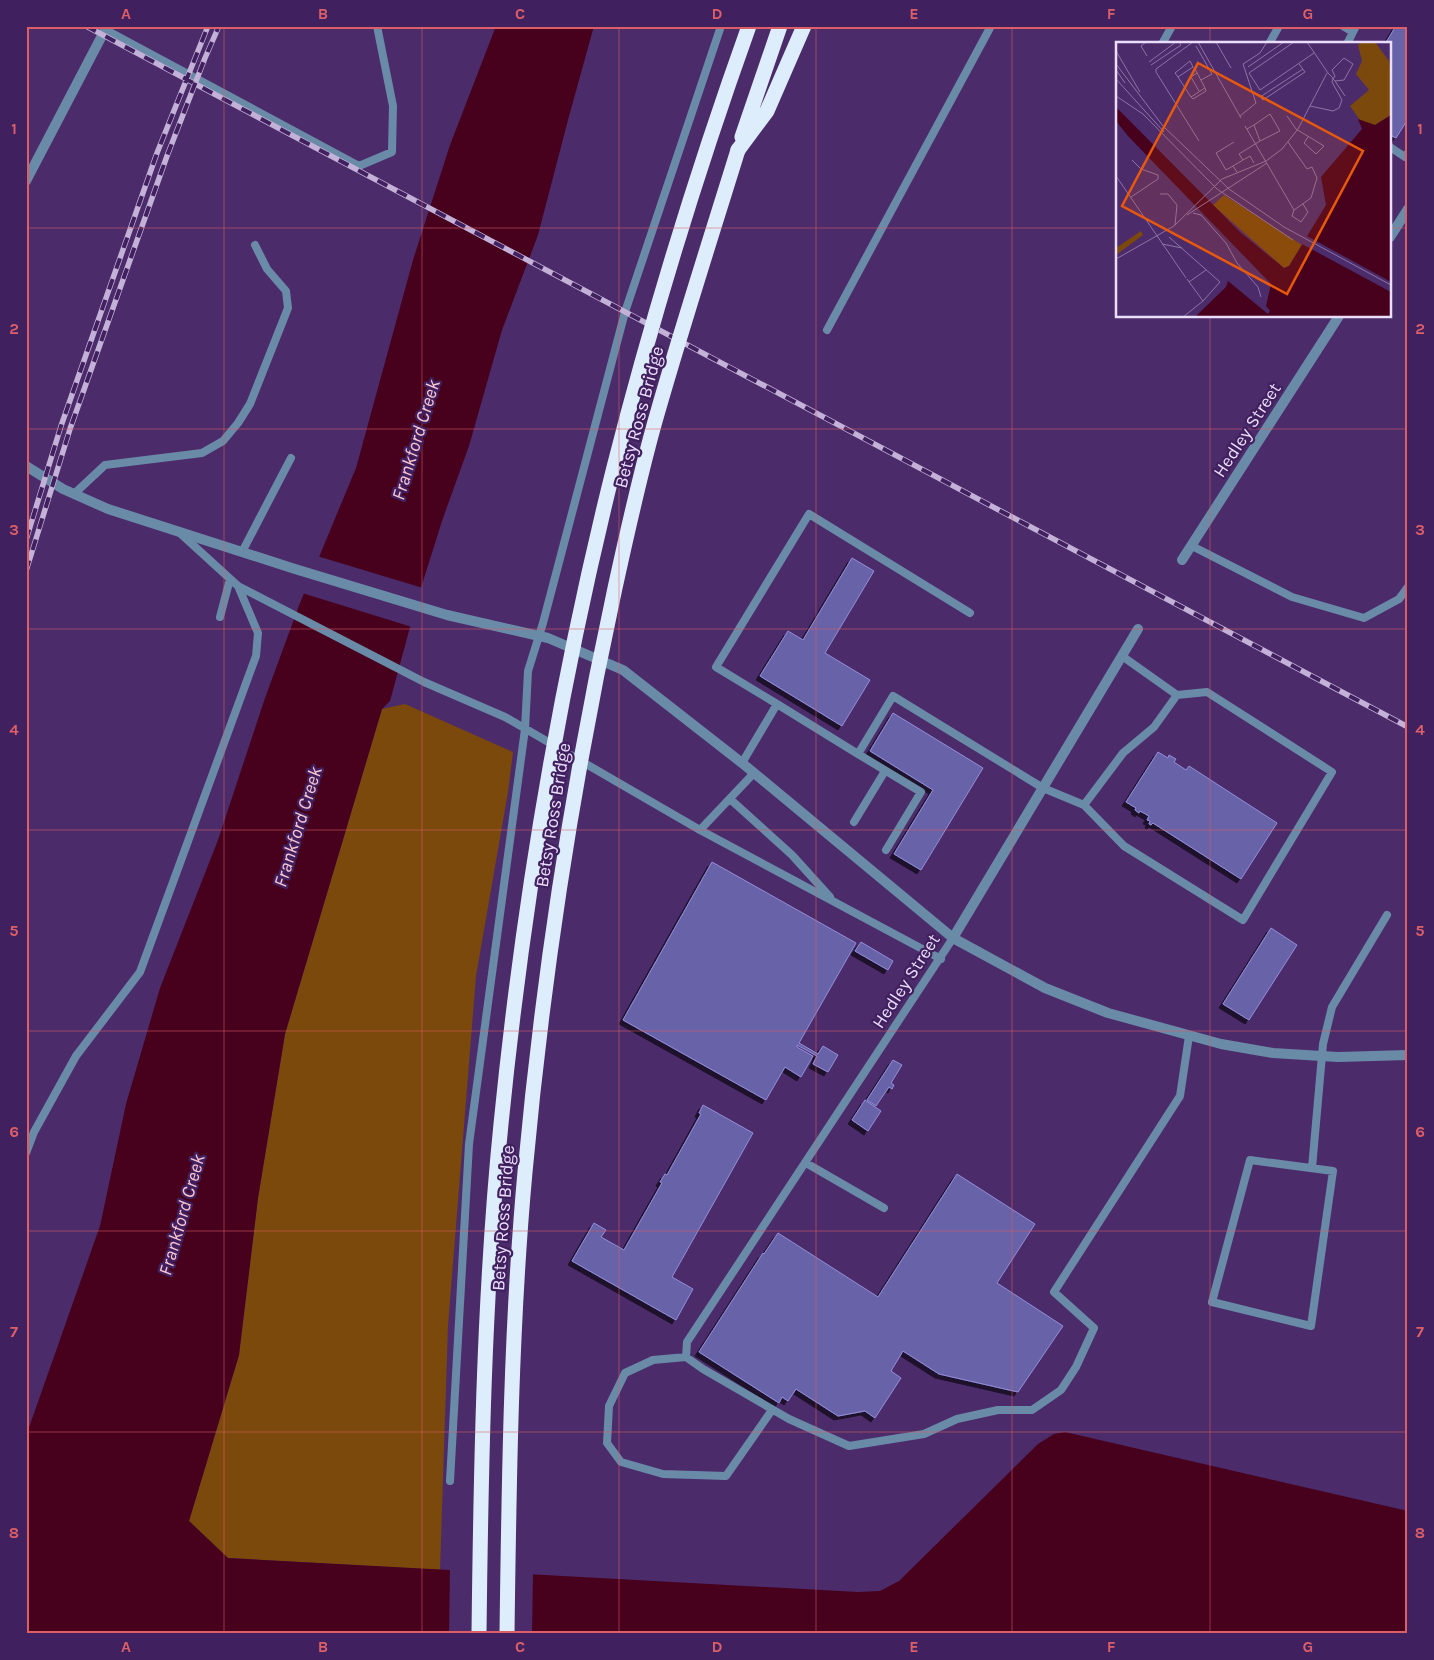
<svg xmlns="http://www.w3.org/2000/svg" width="1434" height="1660" font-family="Karla,sans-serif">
<defs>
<filter id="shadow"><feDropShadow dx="-4" dy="4" stdDeviation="0" flood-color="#0009"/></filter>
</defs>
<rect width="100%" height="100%" fill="#4c2b6b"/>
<!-- green -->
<path fill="#7b490b" d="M405,704L513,752L508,792L476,976L448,1326L440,1570L228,1558L189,1521L239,1355L258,1198L285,1034L382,709Z"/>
<!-- water -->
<path fill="#47011d" d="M496,26H594L568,120L538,235L502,330L469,446L443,518L419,594L390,701L382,709L285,1034L258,1198L239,1355L189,1521L228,1558L858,1592L880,1591L899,1581L1038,1444L1054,1434L1065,1432L1408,1511V1634H26V1436L100,1226L126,1104L160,988L218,840L265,698L300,603L356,468L413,260L450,145Z"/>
<!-- pier -->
<path fill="#4c2b6b" d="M317,556L423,588L412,627L302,593Z
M450,1568L533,1573L532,1634H449Z"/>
<!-- building -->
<path fill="#6762a9" stroke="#928fd9" filter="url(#shadow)" d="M1396,26H1408V119L1396,138L1390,135V44H1385Z
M852,558L874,571L825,653L870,680L842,726L760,676L788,631L803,640Z
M893,713L983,768L921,870L894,854L933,790L870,751Z
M1158,752L1168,758L1169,755L1176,759L1174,762L1186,770L1189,766L1277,823L1241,879L1153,823L1151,825L1149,824L1150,821L1147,820L1149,816L1140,811L1139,813L1135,810L1136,808L1126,802Z
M712,862L856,943L799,1043L818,1054L823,1046L838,1055L828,1072L813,1064L817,1056L797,1045V1047L813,1056L801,1077L785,1067L766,1100L623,1020Z
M1271,928L1297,945L1249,1020L1223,1004Z
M861,942L893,961L888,970L855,951Z
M893,1060L902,1065L891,1083L894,1085L892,1089L889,1087L876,1106L867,1100Z
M865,1100L881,1111L868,1131L852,1120Z
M703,1105L753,1133L672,1277L693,1289L676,1320L572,1261L594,1223L606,1230L601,1237L624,1250L662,1183L660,1182L665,1174L667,1175L701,1114L699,1113Z
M957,1174L1035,1224L997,1283L1063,1326L1018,1392L939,1374L903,1351L891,1371L901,1378L875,1418L865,1411L838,1416L796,1389L788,1401L782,1397L779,1403L699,1352L763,1253L764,1254L778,1233L878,1297Z"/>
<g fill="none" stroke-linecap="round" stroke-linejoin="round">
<!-- service -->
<path stroke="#6a8ba8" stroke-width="8" d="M1343,26L1353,32
M106,30L359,166L392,152L393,106L377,26
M1162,44L1172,26
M1269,44L1279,26
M1347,44L1356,26
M1390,147L1405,157L1408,153
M827,330L991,26
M74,494L105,465L202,453L223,441L238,423L250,404L288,308L286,291L267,269L255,245
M181,534L238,586L424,682L505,717L700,830L941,959
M1192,546L1292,597L1364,618L1399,599L1408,587
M242,552L291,458
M220,617L230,579
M777,704L716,667L809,514L970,613
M742,763L777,704L858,754
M730,799L792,855L830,897
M1084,805L1124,846L1243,920L1332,772L1207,692L1177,695
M854,822L885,771
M700,830L754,773
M886,850L921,792L858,754L893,696L1043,788L1084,805L1123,753L1154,727L1177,695L1122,656
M953,938L687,1342L686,1357L703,1369L789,1419L849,1446L924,1434L957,1419L998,1410H1032L1061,1390L1076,1367L1094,1328L1054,1292L1180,1096L1189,1036
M26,1153L34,1132L76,1056L140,972L256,656L258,633L238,586
M1250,1160L1333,1171L1311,1326L1212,1302Z
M806,1163L884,1208
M1312,1168L1323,1044L1332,1007L1387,915
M686,1357L653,1360L625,1373L609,1406L607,1443L621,1462L663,1474L726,1476L772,1410
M450,1481L469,1144L525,729L528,671L543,623L625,312L721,26"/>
<!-- minor -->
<path stroke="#6a8ba8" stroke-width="10" d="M26,181L107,26
M1390,237L1408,209
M26,466L63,489L108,509L295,569L447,615L548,638L623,670L742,763L953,938L1045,988L1108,1013L1221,1044L1273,1053L1338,1057L1408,1055
M1182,560L1339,316
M953,938L1138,629"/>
<!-- motorway -->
<path stroke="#ddedfb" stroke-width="15" d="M742,137L780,26
M738,150L767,111L804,26"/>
<defs>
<path id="rail" d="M86,26L1408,727
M26,540L61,426L157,153L208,26
M26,571L70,429L167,156L205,58L219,26"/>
</defs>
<!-- rail casing -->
<use href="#rail" stroke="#c3b1d8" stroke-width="5.5"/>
<!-- rail -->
<use href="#rail" stroke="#41205f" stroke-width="4" stroke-dasharray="11" stroke-linecap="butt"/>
<!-- motorway-bridge -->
<path stroke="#ddedfb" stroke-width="15" d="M479,1634C481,1463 484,1293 501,1124C523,903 560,683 614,467C652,318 697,171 749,26
M507,1634C509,1480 511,1325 525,1172C543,975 573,781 615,588C628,529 641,469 658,411C683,324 711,237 738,150"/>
</g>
<!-- grid -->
<path fill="none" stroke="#dc5f68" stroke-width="1" stroke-opacity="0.55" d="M224,26V1634M422,26V1634M619,26V1634M816,26V1634M1012,26V1634M1210,26V44M26,228H1118M1390,228H1408M1210,316V1634M26,429H1408M26,629H1408M26,830H1408M26,1031H1408M26,1231H1408M26,1432H1408"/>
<g text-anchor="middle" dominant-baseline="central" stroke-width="4.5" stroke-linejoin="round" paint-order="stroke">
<!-- street labels -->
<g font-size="18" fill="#ebdefc" stroke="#41205f">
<text transform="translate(639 417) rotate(-75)">Betsy Ross Bridge</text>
<text transform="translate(1247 430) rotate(-57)">Hedley Street</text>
<text transform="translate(553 815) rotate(-81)">Betsy Ross Bridge</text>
<text transform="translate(906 981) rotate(-57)">Hedley Street</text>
<text transform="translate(503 1218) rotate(-86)">Betsy Ross Bridge</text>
</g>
<!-- water labels -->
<g font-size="19" font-style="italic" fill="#fcc6d1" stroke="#41205f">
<text transform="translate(416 440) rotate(-73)">Frankford Creek</text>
<text transform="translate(298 827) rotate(-73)">Frankford Creek</text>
<text transform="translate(182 1215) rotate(-74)">Frankford Creek</text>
</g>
</g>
<!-- overview -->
<g transform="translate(1116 42)">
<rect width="275" height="275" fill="#4c2b6b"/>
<path d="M247,0H259L273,19L275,31V73L259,83L246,81L234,64L253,48L240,32L246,19L242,3ZM108,153L186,203L173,224L168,226L97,163ZM25,189L27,193L0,213V206Z" fill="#7b490b"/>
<path d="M0,65L124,190L168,226L173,224L210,163L205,135L246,87L242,77L259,83L275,73V275H79L110,245L112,239L152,272L154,269L150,264L155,242L12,94L0,79Z" fill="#47011d"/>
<path d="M189,193L275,240V250L184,201Z" fill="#4c2b6b"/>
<path fill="none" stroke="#8c73a5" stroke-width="1" d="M30,0L25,4L31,14M77,0L40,27V30L83,99M82,0L125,76M100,0L115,26M178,0L133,31L144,48L198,11M191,0L212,31L216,35L217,37L219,39L228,38L237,22L228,16L216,28L219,34L217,37L216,40L226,58L223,66L217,69L194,64M80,4L96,32L85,38M0,9L24,50M33,20L60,0M0,22L47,84L113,147L168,185L275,243M183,22L189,30L147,58L144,55L187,27M35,23L65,3L63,0M78,25L89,46M132,25L168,0M0,28L9,41M81,31L75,35L83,49M62,35L77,25L74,19L59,31L62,35L75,55M0,37L48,90M219,39L229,54M0,54L27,72L101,147L177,198M75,55L77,57L90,49L89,46M75,55L89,46M124,74L140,61L127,22L144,11L151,0M171,74L180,87L208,104L200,112L188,101L192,95M138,83L154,72L164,89L144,99M129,84L178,168L195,156L201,136L196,125L191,127L172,100M131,87L138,83L144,99L123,112L127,118L134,114L138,121M117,124L110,128L100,111L118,100M121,130L117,124L127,118M0,134L70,236M44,152H52L61,163L59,183M15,155L42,137V133L25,127L16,118M178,168L176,174L185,180L192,170L187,162M77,171L85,173L110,201L121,221L142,245L145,255M71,173L151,121M53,195L104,240L87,259L71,237M46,202L66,206M0,217L58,184L106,137L150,119L166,107L182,87L211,31M73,240L90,228M67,275L87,259"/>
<path fill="#e8590c" fill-opacity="0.15" stroke="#e8590c" stroke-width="2.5" d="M82,21L247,109L171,252L6,164Z"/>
<rect width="275" height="275" fill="none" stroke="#ebdefc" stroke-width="2.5"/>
</g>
<!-- border -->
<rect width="1434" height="1660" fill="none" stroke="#41205f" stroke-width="55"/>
<rect x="28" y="28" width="1378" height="1604" fill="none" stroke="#dc5f68" stroke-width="2"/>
<g font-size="16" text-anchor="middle" font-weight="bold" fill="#dc5f68">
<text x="126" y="19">A</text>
<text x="323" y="19">B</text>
<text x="520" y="19">C</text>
<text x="717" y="19">D</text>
<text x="914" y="19">E</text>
<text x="1111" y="19">F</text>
<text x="1308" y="19">G</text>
<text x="14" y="134">1</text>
<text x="1420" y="134">1</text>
<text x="14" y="334">2</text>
<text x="1420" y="334">2</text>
<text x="14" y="535">3</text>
<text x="1420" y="535">3</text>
<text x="14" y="735">4</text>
<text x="1420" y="735">4</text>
<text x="14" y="936">5</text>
<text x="1420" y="936">5</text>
<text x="14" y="1137">6</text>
<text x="1420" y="1137">6</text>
<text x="14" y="1337">7</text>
<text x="1420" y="1337">7</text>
<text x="14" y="1538">8</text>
<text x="1420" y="1538">8</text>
<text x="126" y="1652">A</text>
<text x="323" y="1652">B</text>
<text x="520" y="1652">C</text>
<text x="717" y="1652">D</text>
<text x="914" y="1652">E</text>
<text x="1111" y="1652">F</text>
<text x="1308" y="1652">G</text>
</g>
</svg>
